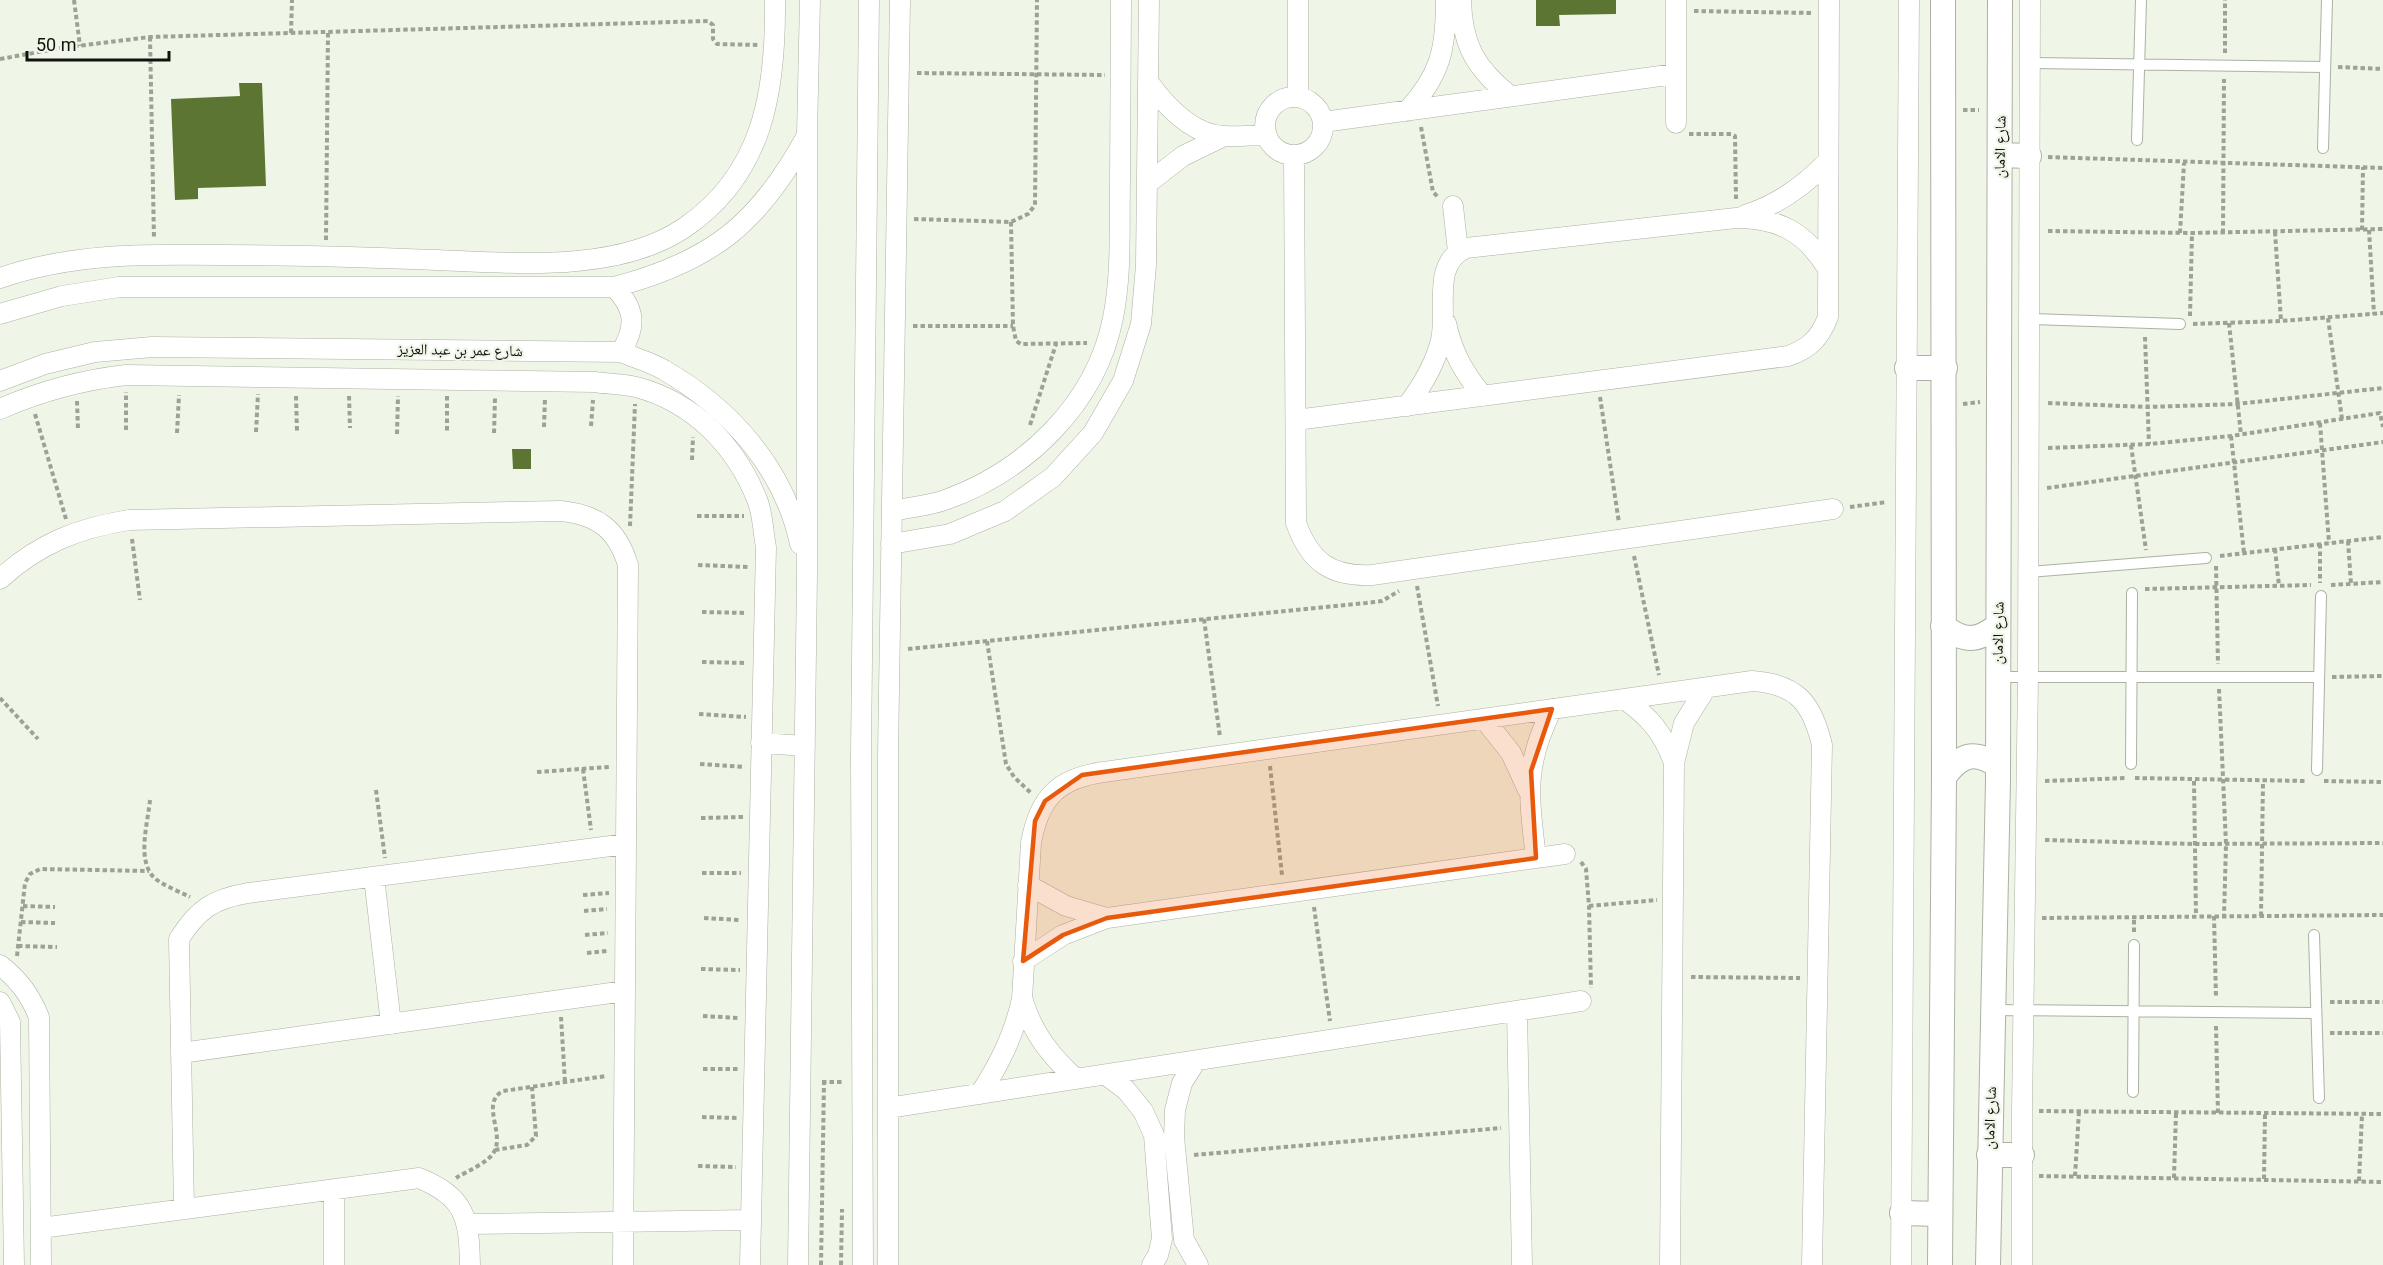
<svg xmlns="http://www.w3.org/2000/svg" width="2383" height="1265" font-family="Roboto,'Noto Naskh Arabic',sans-serif">
<rect width="100%" height="100%" fill="#eff5e7"/>
<!-- building -->
<path fill="#5d7533" d="M1536,0H1616V14L1559,15L1560,26H1536Z
M239,83H262L266,186L198,188V199L175,200L171,99L240,96Z
M512,449H531V469H513Z"/>
<g fill="none" stroke-linecap="round" stroke-linejoin="round">
<defs>
<path id="service" d="M2029,63L2325,67
M2137,140L2141,0
M2323,148L2327,0
M2029,319L2180,324
M2028,572L2206,558
M1998,677H2319
M2131,764L2132,593
M2317,770L2321,596
M2314,935L2319,1098
M1993,1010L2316,1013
M2133,1092L2134,945"/>
<path id="minor" d="M1461,0C1462,44 1475,68 1510,96
M1149,83C1166,106 1192,135 1224,136C1238,137 1253,135 1267,135
M1298,97V0
M1265 126a29 29 0 1 1 58 0a29 29 0 1 1-58 0Z
M1407,111C1441,75 1446,48 1446,0
M1323,122L1675,74
M1676,123V0
M1294,155L1296,523C1310,562 1331,577 1372,575L1833,509
M1148,183L1183,156L1222,137
M1453,206L1458,252
M1745,215C1778,205 1805,185 1828,161
M0,278C72,253 147,254 222,255C294,255 365,257 437,260C514,263 617,273 684,228C764,174 776,90 775,0
M614,287C635,308 637,326 621,352
M0,314L62,296L119,287H614C710,262 758,225 806,137
M1446,323C1452,352 1464,373 1483,396
M0,381L45,364L95,352L152,347L621,352C635,358 651,362 664,370C730,408 784,468 800,544
M1407,406C1422,386 1435,365 1441,340C1448,309 1431,263 1466,248L1736,218C1779,218 1805,232 1828,269
M0,409C41,391 82,380 126,375L595,382C608,384 623,384 636,387C694,402 737,447 758,502C763,516 763,532 766,547L750,1265
M1296,420L1788,356C1809,349 1820,338 1828,317L1829,0
M892,511C909,507 929,506 945,500C1026,471 1096,404 1113,318C1122,273 1119,227 1120,182C1120,121 1121,61 1121,0
M891,544L950,534L1005,511L1053,477L1093,433L1123,381L1141,324L1146,265L1149,0
M0,579C38,544 78,528 129,520L561,511C598,515 617,529 628,565L623,1265
M1624,699C1649,716 1664,734 1674,763
M1484,719L1511,753L1528,790
M761,743L805,746
M1536,858C1529,797 1523,767 1552,709
M374,877L391,1024
M1028,885L1066,906L1107,918
M1023,961L1063,935L1107,918L1565,854
M0,965C19,980 30,995 39,1017L41,1265
M1023,1001C1033,1034 1051,1056 1076,1079
M0,1002L10,1022L14,1265
M1517,1011L1522,1265
M181,1053L625,991
M1196,1061L1182,1083L1175,1110L1174,1137L1184,1240L1198,1265
M1106,1075L1126,1090L1143,1111L1154,1135L1162,1239L1158,1255L1152,1265
M980,1094C1000,1063 1014,1035 1022,999L1031,843C1039,798 1058,778 1104,772L1752,681C1797,684 1812,703 1822,745L1812,1265
M888,1108L1581,1001
M334,1189V1265
M184,1209L179,939C198,909 213,899 248,893L626,844
M467,1224L751,1220
M41,1228L419,1178C465,1197 469,1217 470,1265
M798,1265L807,574V135L810,0
M863,1265L861,755L869,0
M888,1265V754L900,0
M1670,1265L1674,763L1684,723L1706,688
M1901,1265L1909,0
M2022,1265V1111L2028,677L2030,0"/>
<path id="tertiary" d="M2000,155L2029,156
M1907,368H1945
M1943,626C1964,642 1977,642 1997,626
M1944,777C1959,756 1973,749 1997,765
M1989,1155H2022
M1902,1213L1940,1214
M1940,1265L1944,777L1943,0
M1988,1265L1998,780L2000,0"/>
</defs>
<!-- service casing -->
<use href="#service" stroke="#acb1a4" stroke-width="12"/>
<!-- minor casing -->
<use href="#minor" stroke="#acb1a4" stroke-width="21"/>
<!-- tertiary casing -->
<use href="#tertiary" stroke="#acb1a4" stroke-width="26"/>
<!-- path -->
<path stroke="#9da297" stroke-width="4" stroke-dasharray="4.5 3" stroke-linecap="butt" d="M74,0L80,46
M1694,11L1813,13
M291,33L292,0
M150,37L154,238
M2225,53V0
M0,59L61,48L150,37L708,21L713,25V39L717,44L758,45
M2338,67L2383,69
M917,73L1105,75
M1963,110H1979
M1421,127L1433,192L1438,197
M1689,134H1731L1735,136L1736,199
M2048,157L2383,168
M914,219L1011,222L1028,214L1035,205L1037,0
M1011,222L1013,326L1016,341L1021,344L1087,343
M2362,230L2363,167
M2369,230L2374,314
M2048,231L2192,233L2383,229
M2275,232L2281,321
M2180,233L2184,163
M2223,233L2224,79
M326,240L328,32
M2190,316L2192,233
M2328,318L2342,419
M2229,323L2241,435
M2193,324L2281,321L2383,313
M913,326H1013
M2145,337L2149,444
M296,396L297,431
M349,396L350,428
M447,396V432
M1600,397L1619,523
M77,401L78,430
M2048,403L2148,407L2237,404L2383,388
M1963,404L1980,402
M35,414L66,519
M2320,423L2329,543
M1030,425L1056,344
M591,426L593,400
M544,427L545,398
M126,430V392
M256,432L258,394
M177,433L179,395
M494,433L495,398
M397,434L398,396
M2231,436L2244,553
M2131,445L2146,550
M2048,448L2149,444L2231,436L2380,413L2383,427
M692,460L693,437
M2047,488L2383,442
M1850,507L1887,502
M697,516H744
M630,526L635,404
M132,539L140,600
M2348,541L2351,584
M2320,544V583
M2275,549L2279,586
M1634,556L1659,675
M2220,556L2383,537
M698,565L749,567
M2216,566L2218,664
M2331,585L2383,582
M1417,586L1438,706
M2145,589L2311,585
M702,612L746,613
M1204,619L1220,737
M987,641L1006,764L1014,777L1031,793
M908,649L1366,603L1382,601L1399,591
M702,662L746,663
M2332,677L2383,676
M2219,689L2226,844L2224,916
M0,698L38,739
M699,714L746,717
M700,764L745,767
M1270,766L1282,875
M583,769L591,830
M537,772L609,767
M2135,778L2307,781
M2045,781L2127,778
M2194,781L2196,916
M2324,781L2383,782
M376,790L385,858
M150,800C148,823 135,864 157,880C167,887 180,892 190,897
M701,818L743,817
M2045,840L2194,844L2383,843
M1581,862L1586,869L1589,906L1591,988
M702,873H741
M583,895L609,893
M23,906L55,907
M1589,906L1657,900
M1314,907L1330,1021
M584,911L607,909
M2214,916L2216,998
M2261,916L2263,782
M704,918L739,920
M2042,918L2383,915
M21,922L55,923
M2134,932V917
M585,935L608,933
M18,946L57,947
M587,953L607,951
M17,956L25,883L30,874L40,869L149,871
M701,969L740,970
M1691,977L1800,978
M2330,1002H2383
M703,1016L738,1018
M561,1017L565,1082
M2216,1026L2218,1113
M2330,1033H2383
M703,1069H738
M822,1082H844
M2039,1111L2383,1114
M702,1117L737,1118
M495,1150L527,1145L536,1136L532,1087
M1194,1155L1501,1128
M698,1166L736,1167
M2039,1176L2383,1182
M2075,1176L2079,1111
M456,1178C467,1171 488,1163 494,1152C505,1133 480,1103 503,1091L606,1076
M2174,1178L2176,1112
M2264,1179L2265,1113
M2359,1181L2362,1114
M821,1265L824,1082
M841,1265L842,1209"/>
<!-- service -->
<use href="#service" stroke="#fff" stroke-width="10"/>
<!-- minor -->
<use href="#minor" stroke="#fff" stroke-width="20"/>
<!-- tertiary -->
<use href="#tertiary" stroke="#fff" stroke-width="24"/>
</g>
<!-- marked area -->
<path fill="#e8590c" fill-opacity="0.2" stroke="#e8590c" stroke-width="4.5" stroke-linejoin="round" d="M1552,709L1531,771L1536,858L1107,918L1063,935L1023,961L1035,821L1045,801L1082,775Z"/>
<g text-anchor="middle" dominant-baseline="central" stroke-width="4.5" stroke-linejoin="round" paint-order="stroke">
<!-- street labels -->
<g font-size="15" fill="#10120e" stroke="#eff5e7">
<text transform="translate(2000 147) rotate(-89)">شارع الامان</text>
<text transform="translate(460 350) rotate(1)">شارع عمر بن عبد العزيز</text>
<text transform="translate(1998 633) rotate(-89)">شارع الامان</text>
<text transform="translate(1990 1118) rotate(-88)">شارع الامان</text>
</g>
</g>
<!-- scale -->
<path d="M27 51v9h142v-9" fill="none" stroke="#10120e" stroke-width="3"/>
<text x="36" y="51" font-size="18" fill="#10120e" stroke="#eff5e7" stroke-width="4.5" paint-order="stroke">50 m</text>
</svg>
